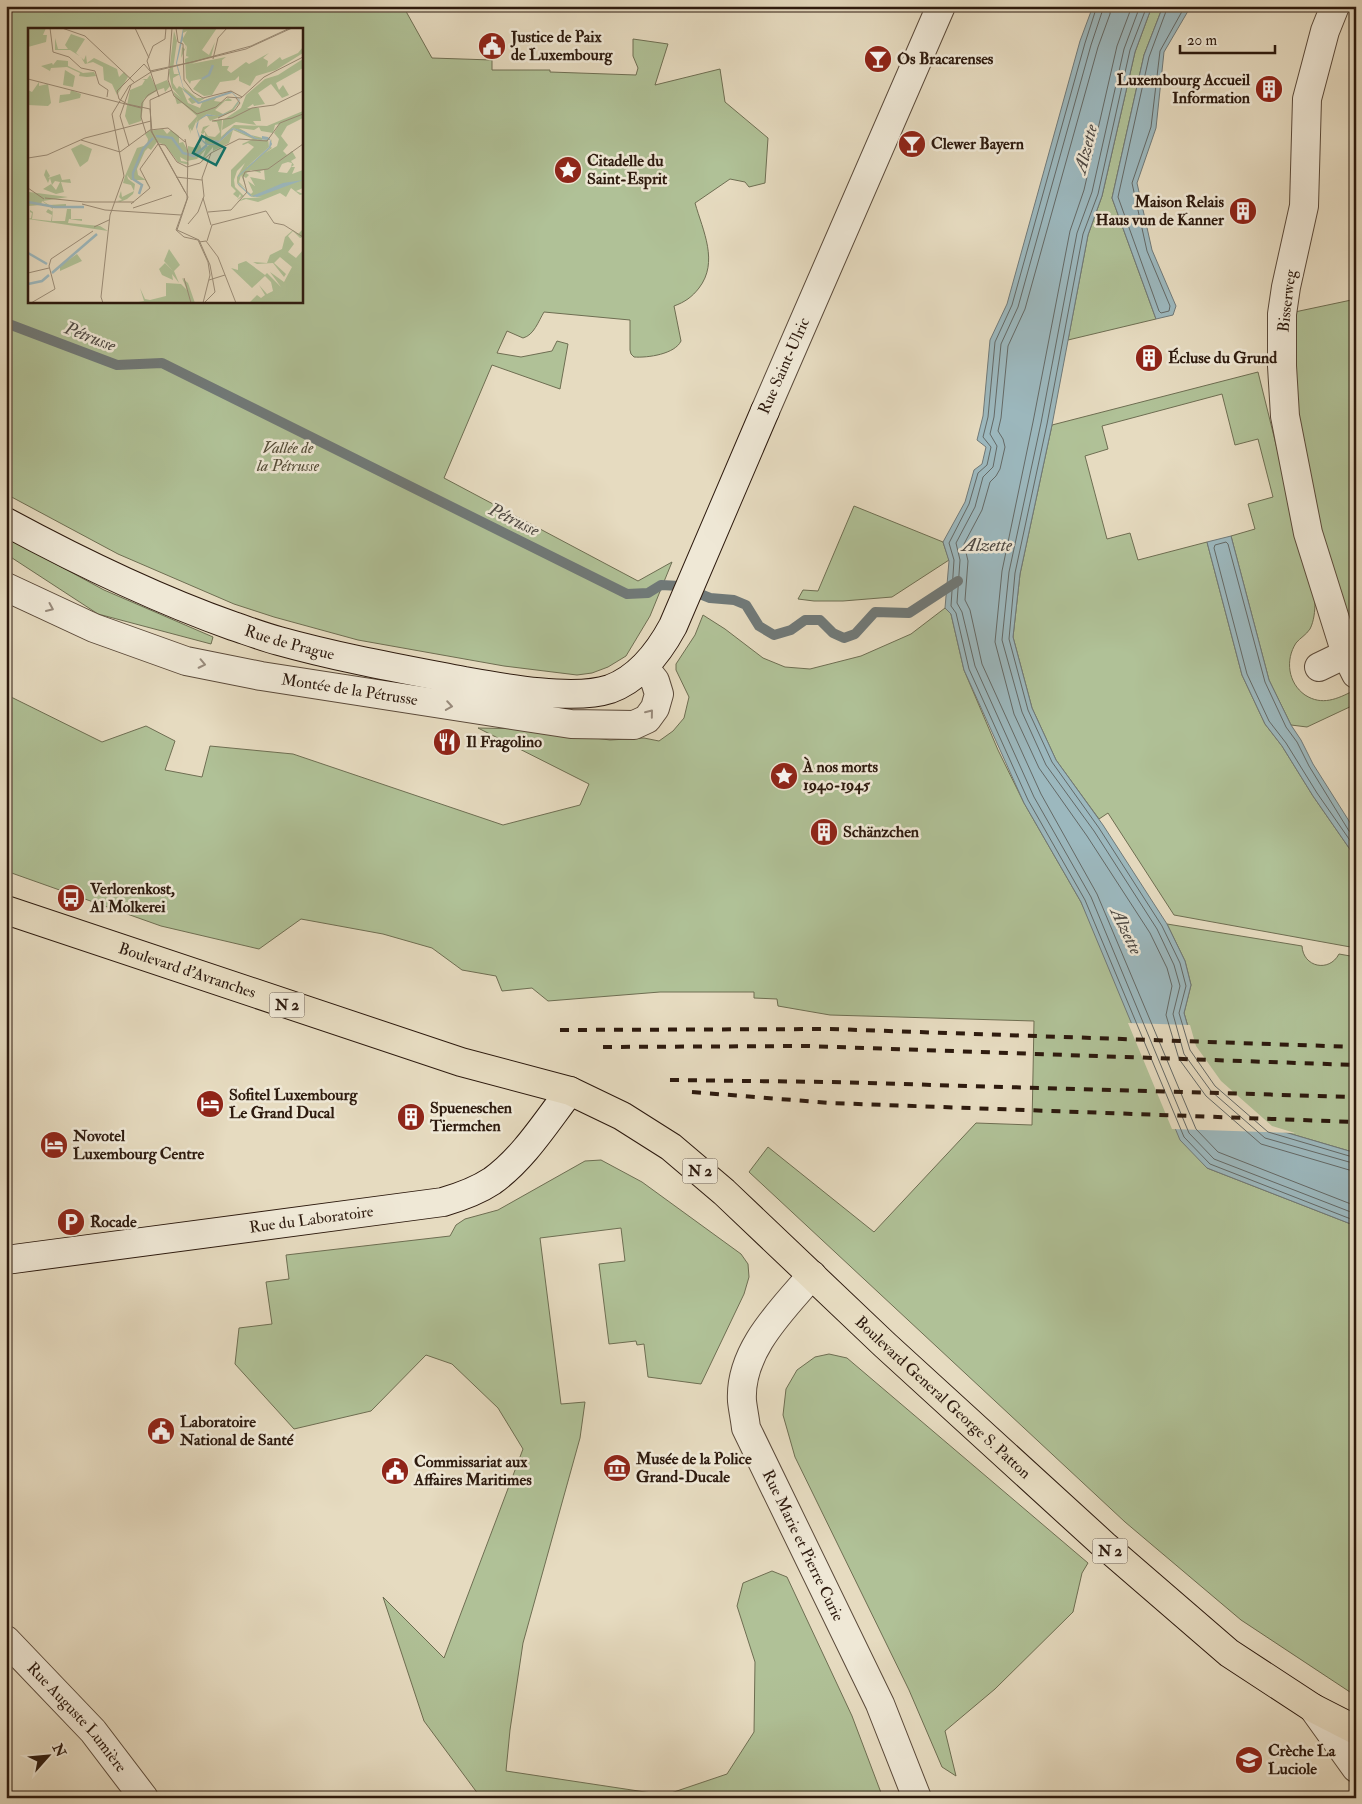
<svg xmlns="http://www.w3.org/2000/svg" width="1362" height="1804" font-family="'IM FELL Double Pica',serif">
<rect width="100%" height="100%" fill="#e6dbc0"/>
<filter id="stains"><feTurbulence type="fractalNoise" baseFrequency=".004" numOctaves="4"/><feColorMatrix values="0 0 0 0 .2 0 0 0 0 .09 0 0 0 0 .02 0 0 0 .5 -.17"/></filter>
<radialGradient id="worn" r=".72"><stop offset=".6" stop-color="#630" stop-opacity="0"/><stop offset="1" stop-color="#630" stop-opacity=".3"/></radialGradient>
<!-- green -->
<path fill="#b0c197" stroke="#6e6e52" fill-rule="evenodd" d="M6,6H403L432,58L492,60V70H550V72L636,75L638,68L633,56V39L668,44L655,85L720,69L725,102L768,138L765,183L749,187L745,182L730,179L695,203C703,231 719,262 699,288C692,297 685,302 674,306L681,341C675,354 648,358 634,357L631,354L630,350V320L544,312C538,322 534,335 523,338L507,331L497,353L521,357L552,351L557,341L568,344L560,389L492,365L444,478L638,581L672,562L650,616L626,656L608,667L592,673L577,675L504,666L358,640L274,617L234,604L118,554L6,494ZM29,29H301V301H29Z
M1152,6H1163L1144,55L1112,198L1156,319L1068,340L1088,235L1102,196L1135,52Z
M1356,299V640L1320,529L1294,413L1290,313Z
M1258,372L1315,602C1315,611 1314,621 1310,629C1306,635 1300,638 1296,643C1285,660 1288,683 1305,695C1322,706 1337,699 1353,691L1356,696V704L1307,727L1291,725L1269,680L1231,536L1255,529L1248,504L1273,497L1258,439L1235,445L1222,394L1102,426L1108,449L1085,456L1107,539L1130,533L1138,560L1207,542L1242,675L1265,724L1282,746L1313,796L1356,858V948L1174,915L1108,813L1099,819L1056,760L1032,708L1013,637L1020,574L1052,425Z
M854,506L943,542L949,560L892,597L843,601H814L798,599L803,590L818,591Z
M6,537L104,590L213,637L211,644L98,614L6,554Z
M945,608L951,614L964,670L998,750L1024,803L1081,902L1207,1168L1356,1226V1696L1241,1620L1125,1522L749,1172L768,1147L874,1232L976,1123L1032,1125L1034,1021L830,1015L778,1006L777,999L754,998V992H660L548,1001L532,988L502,991L496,976L462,970L432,948L383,934L301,919L259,949L161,926L6,871V701L9,696L102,742L146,726L175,741L165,770L202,777L210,746L293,754L503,825L580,805L589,784L478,728L528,729L610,740L644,738L659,741L673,731L684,718L689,697L676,670V664L695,635L703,615L725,629L763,658L785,667L810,669L861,656L911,634Z
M1167,924L1302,946C1303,967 1329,973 1339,954L1356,957V1153L1271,1128L1219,1083L1194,1047L1184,1013L1191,985L1185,961Z
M601,1160L642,1182L741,1254L748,1264L749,1277L744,1294L701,1384L648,1377L644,1344L637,1345L636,1341L609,1344L599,1264L625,1261L621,1228L540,1238L561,1404L585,1402L580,1438L523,1643L510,1730L506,1771L665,1795L727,1774L754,1732L755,1662L737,1606L743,1583L772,1571L787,1577L852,1716L883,1798H481L424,1721L383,1597L444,1658L523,1449L498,1408L452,1364L426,1355L371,1411L294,1429L235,1364L239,1328L272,1324L266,1282L289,1279L286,1255L450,1236L456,1225L465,1219L498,1210L585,1161Z
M829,1354L847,1358L1088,1563L1082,1573L1073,1612L995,1689L945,1731L956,1776L942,1767L909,1690L795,1457L783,1415L786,1389L797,1370L815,1357Z"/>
<!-- water -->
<path fill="#9cb8be" stroke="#707978" d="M1093,6H1152L1135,52L1102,196L1088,235L1052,425L1020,574L1013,637L1032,708L1056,760L1103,825L1167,924L1185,961L1191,985L1184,1013L1194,1048L1219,1083L1271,1128L1356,1153V1226L1207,1168L1180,1140L1081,902L1024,803L964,670L951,614L945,608L949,561L943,542L965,502L974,470L982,464L986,447L977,440L983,416L990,340L1007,304L1080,41Z
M1163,6H1191L1164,52L1156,128L1137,183L1152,250L1176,306L1173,315L1156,319L1112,198L1144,55Z
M1231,536L1269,680L1291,725L1301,740L1313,764L1356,832V858L1313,796L1282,746L1265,724L1242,675L1207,542Z"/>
<!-- pier -->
<path fill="#e6dbc0" d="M1128,1023L1190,1025L1196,1046L1221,1081L1272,1126L1295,1133L1172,1129Z"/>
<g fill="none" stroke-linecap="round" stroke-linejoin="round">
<!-- shore -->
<path stroke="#646966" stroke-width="1" d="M1097,6L1085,43L1012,305L995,342L988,417L983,437L991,447L987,465L978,473L969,504L949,543L954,560L951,606L956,613L969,669L1028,800L1085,900L1184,1137L1210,1164L1356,1221
M1104,6L1091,45L1018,307L1001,344L994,417L990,434L997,446L993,467L983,477L975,507L956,543L960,560L957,603L962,612L975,666L1034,797L1091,897L1189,1133L1214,1159L1356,1214
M1111,6L1110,14L1098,47L1025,309L1008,346L1001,418L998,431L1003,439L1005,447L1000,469L996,476L990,482L982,510L964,544L968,561L965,600L970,610L982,664L1041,794L1097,894L1196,1129L1218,1152L1356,1206
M1132,6L1117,46L1084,190L1070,231L1033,422L1002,571L995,642L1014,714L1039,768L1087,836L1150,933L1167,968L1172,986L1166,1015L1179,1059L1206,1096L1261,1144L1356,1172
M1140,6L1124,49L1092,192L1077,233L1041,423L1009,572L1002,640L1022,712L1046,765L1094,831L1157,929L1174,965L1180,986L1173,1014L1184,1054L1211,1091L1265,1138L1356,1164
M1147,6L1130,50L1098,194L1083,234L1047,424L1015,573L1009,639L1028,710L1052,762L1099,828L1162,926L1180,963L1186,986L1179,1013L1190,1050L1215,1086L1268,1132L1356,1158
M1168,6L1149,57L1118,197L1159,311L1161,313L1169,311L1170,306L1147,251L1132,183L1151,127L1160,51L1185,6
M1356,834L1349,831L1309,766L1297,742L1286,727L1265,682L1228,544L1226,542L1215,545L1214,548L1247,674L1269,721L1286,743L1317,793L1356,849"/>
<!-- stream -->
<path stroke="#707978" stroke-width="10" d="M6,323L117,365L162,363L627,594L648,593L661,585L680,586L710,598L734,600L746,605L759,626L774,635L791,630L805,620H820L833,633L844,638L855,634L875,612L909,613L958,581"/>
<defs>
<g id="street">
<path d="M1335,6L1325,31L1307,99L1304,206L1286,287L1282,314V366L1285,416L1308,533L1346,654L1356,674"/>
<path d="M765,411L941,6"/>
<path id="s1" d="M6,587L94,628L186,661L261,676L571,724L634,725L647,719L655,708L659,694L655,681L644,667"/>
<path d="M1319,667L1346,654"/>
<path id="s2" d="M812,1275C782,1310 739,1351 742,1401C743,1410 745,1419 746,1428L880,1704L917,1798"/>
<path id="s3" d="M6,1640L93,1731L144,1798"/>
<path d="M1313,1708L1356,1768"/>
</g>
<g id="secondary">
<path id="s4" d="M6,522C80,562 154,598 233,626C248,631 264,637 279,641C340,658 402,669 464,681C503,688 574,701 610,689C640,678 659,652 673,626L765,411"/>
<path id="s5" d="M6,1260L443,1202C460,1197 477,1191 492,1181C524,1158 546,1122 570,1091"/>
</g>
<g id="primary">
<path id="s6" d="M6,910L461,1062L570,1091L622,1116L671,1147L724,1192L885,1345L1104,1545L1229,1653L1313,1708L1356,1730"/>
</g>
</defs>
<!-- street casing -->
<use href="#street" stroke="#5b4a3a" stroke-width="30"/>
<!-- secondary casing -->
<use href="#secondary" stroke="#2d1a0e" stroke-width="30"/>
<!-- primary casing -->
<use href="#primary" stroke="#2d1a0e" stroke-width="30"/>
<!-- street -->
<use href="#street" stroke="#efe8d6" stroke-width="28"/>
<!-- secondary -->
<use href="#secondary" stroke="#efe8d6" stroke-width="28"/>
<!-- primary -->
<use href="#primary" stroke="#e6dbc0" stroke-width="28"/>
<!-- rail -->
<path stroke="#2d1a0e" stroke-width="4" stroke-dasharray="9 9" stroke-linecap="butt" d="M560,1030L830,1029L1356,1047
M603,1047L807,1046L1356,1065
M670,1080L830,1082L1356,1097
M692,1092L830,1103L1356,1122"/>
</g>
<!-- one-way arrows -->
<defs><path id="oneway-chevron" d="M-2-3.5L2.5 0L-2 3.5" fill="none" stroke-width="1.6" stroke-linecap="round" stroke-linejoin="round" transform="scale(1.25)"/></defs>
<g stroke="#988b7c">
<use href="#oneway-chevron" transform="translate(50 608) rotate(24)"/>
<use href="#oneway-chevron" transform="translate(202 664) rotate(12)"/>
<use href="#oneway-chevron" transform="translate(449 706) rotate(9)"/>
<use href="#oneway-chevron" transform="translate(650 713) rotate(-51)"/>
</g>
<!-- icons -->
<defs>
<symbol id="civic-disc" viewBox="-11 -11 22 22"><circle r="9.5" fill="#8f2418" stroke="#efe8d6"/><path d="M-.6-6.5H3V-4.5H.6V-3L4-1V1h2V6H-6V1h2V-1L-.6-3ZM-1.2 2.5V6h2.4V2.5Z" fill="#fff"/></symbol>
<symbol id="bar-disc" viewBox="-11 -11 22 22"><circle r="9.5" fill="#8f2418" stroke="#efe8d6"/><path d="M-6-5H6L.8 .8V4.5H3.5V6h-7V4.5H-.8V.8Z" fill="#fff"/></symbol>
<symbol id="building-disc" viewBox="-11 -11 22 22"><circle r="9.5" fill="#8f2418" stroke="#efe8d6"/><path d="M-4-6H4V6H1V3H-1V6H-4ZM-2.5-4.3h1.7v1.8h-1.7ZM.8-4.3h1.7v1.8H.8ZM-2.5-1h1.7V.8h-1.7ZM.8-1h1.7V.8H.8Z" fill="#fff"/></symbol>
<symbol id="sight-disc" viewBox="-11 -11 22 22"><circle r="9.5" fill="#8f2418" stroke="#efe8d6"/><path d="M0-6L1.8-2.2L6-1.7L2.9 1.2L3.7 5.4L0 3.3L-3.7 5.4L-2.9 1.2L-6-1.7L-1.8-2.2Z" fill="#fff"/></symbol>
<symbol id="restaurant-disc" viewBox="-11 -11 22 22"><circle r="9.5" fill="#8f2418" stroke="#efe8d6"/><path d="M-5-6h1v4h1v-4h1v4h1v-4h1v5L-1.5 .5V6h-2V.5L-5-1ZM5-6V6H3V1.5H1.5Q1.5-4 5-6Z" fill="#fff"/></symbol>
<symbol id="bus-disc" viewBox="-11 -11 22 22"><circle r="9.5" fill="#8f2418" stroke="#efe8d6"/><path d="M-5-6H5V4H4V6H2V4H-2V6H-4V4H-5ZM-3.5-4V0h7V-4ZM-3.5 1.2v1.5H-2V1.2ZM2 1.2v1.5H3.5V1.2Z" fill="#fff"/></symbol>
<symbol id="hotel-disc" viewBox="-11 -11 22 22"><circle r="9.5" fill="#8f2418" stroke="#efe8d6"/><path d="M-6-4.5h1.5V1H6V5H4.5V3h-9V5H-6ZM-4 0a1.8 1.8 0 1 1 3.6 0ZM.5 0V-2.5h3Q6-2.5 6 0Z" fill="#fff"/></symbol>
<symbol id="parking-disc" viewBox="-11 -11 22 22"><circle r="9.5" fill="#8f2418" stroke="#efe8d6"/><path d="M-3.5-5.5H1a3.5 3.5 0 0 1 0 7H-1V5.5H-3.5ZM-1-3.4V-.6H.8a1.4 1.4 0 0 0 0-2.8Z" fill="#fff"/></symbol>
<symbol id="museum-disc" viewBox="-11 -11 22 22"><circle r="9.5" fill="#8f2418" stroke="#efe8d6"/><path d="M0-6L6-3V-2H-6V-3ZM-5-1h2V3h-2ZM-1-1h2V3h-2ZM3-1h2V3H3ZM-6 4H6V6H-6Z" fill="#fff"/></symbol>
<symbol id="school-disc" viewBox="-11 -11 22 22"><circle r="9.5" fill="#8f2418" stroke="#efe8d6"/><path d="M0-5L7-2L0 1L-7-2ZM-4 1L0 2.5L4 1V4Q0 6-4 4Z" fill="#fff"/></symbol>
</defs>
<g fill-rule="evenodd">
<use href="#civic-disc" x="476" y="30" width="32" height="32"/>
<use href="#bar-disc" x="862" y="43" width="32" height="32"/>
<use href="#building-disc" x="1253" y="73" width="32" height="32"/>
<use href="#bar-disc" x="896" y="128" width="32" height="32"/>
<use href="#sight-disc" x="552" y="154" width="32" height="32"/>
<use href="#building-disc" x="1227" y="195" width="32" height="32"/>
<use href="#building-disc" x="1133" y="342" width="32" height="32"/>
<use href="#restaurant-disc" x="431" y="726" width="32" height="32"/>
<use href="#sight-disc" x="768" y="760" width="32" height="32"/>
<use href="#building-disc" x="808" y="816" width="32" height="32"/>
<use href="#bus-disc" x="55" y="882" width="32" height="32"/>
<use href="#hotel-disc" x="194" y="1088" width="32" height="32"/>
<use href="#building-disc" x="395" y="1101" width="32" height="32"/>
<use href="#hotel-disc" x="38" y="1129" width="32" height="32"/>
<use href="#parking-disc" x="55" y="1206" width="32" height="32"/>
<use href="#civic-disc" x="145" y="1415" width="32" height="32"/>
<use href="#museum-disc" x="601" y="1452" width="32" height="32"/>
<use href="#civic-disc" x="379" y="1455" width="32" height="32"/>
<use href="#school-disc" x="1233" y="1744" width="32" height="32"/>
</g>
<g text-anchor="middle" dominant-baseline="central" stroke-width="5" stroke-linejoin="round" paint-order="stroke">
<!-- shield labels -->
<g fill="#efe8d6" stroke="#67584a" stroke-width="1">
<rect x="269.5" y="992.5" width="35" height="25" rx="4"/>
<rect x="682.5" y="1158.5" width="35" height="25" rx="4"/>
<rect x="1092.5" y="1538.5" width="35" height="25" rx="4"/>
</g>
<g font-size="15" font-weight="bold" fill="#2d1a0e">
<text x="287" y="1005">N 2</text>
<text x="700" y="1171">N 2</text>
<text x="1110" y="1551">N 2</text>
</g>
<!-- poi labels -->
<g font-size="16" font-weight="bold" fill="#2d1a0e" stroke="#efe8d6" text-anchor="start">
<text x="511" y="37">Justice de Paix<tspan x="511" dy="18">de Luxembourg</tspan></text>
<text x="897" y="59">Os Bracarenses</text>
<text x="1250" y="80" text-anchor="end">Luxembourg Accueil<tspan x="1250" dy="18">Information</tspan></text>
<text x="931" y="144">Clewer Bayern</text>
<text x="587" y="161">Citadelle du<tspan x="587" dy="18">Saint-Esprit</tspan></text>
<text x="1224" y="202" text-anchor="end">Maison Relais<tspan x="1224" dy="18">Haus vun de Kanner</tspan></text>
<text x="1168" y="358">Écluse du Grund</text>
<text x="466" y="742">Il Fragolino</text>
<text x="803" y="767">À nos morts<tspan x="803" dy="18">1940-1945</tspan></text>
<text x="843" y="832">Schänzchen</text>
<text x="90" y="889">Verlorenkost,<tspan x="90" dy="18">Al Molkerei</tspan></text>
<text x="229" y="1095">Sofitel Luxembourg<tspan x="229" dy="18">Le Grand Ducal</tspan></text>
<text x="430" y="1108">Spueneschen<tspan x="430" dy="18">Tiermchen</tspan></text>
<text x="73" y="1136">Novotel<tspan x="73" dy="18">Luxembourg Centre</tspan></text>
<text x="90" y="1222">Rocade</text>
<text x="180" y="1422">Laboratoire<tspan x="180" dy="18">National de Santé</tspan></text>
<text x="636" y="1459">Musée de la Police<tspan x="636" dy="18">Grand-Ducale</tspan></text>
<text x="414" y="1462">Commissariat aux<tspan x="414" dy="18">Affaires Maritimes</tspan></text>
<text x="1268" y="1751">Crèche La<tspan x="1268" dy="18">Luciole</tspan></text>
</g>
<!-- street labels -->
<g font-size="16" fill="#2d1a0e" stroke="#efe8d6">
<text transform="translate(1287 301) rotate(-83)">Bisserweg</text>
<text transform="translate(784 366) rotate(-66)">Rue Saint-Ulric</text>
<text stroke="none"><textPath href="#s4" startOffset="309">Rue de Prague</textPath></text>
<text stroke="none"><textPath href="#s1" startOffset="361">Montée de la Pétrusse</textPath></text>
<text stroke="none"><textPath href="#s6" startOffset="191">Boulevard d'Avranches</textPath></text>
<text stroke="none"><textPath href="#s5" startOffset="308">Rue du Laboratoire</textPath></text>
<text stroke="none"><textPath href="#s6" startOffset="1078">Boulevard General George S. Patton</textPath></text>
<text stroke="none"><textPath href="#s2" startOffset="306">Rue Marie et Pierre Curie</textPath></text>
<text stroke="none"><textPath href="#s3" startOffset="105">Rue Auguste Lumière</textPath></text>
</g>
<!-- park labels -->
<g font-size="16" font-style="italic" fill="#544c37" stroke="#efe8d6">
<text x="288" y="448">Vallée de<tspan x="288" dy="18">la Pétrusse</tspan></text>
</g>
<!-- water labels -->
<g font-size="18" font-style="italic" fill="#4e4943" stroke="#efe8d6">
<text transform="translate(1086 149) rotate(-76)">Alzette</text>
<text transform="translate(90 337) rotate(21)">Pétrusse</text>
<text transform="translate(514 520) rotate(26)">Pétrusse</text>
<text x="987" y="545">Alzette</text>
<text transform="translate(1126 931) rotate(64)">Alzette</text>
</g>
</g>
<!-- overview -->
<g transform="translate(28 28)">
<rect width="275" height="275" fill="#e6dbc0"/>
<path d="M0,0H18L15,7H19L18,14L0,19ZM155,0H189L174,22L181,27L187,14L183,29L163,36L198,29L194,32V38H201L199,42L203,45L218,34L221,36L241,25L235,30L240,33L239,39L252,29L254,32L270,25L275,19V25L248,42L228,48L222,58L211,53V48L207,52L192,54L184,67L176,68L165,61L173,51L163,53L162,56L158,50L157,31L161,29L158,28L159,17L153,30L154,19L157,21L158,18L154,12L159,3L155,5ZM146,3L149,13L145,41L146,46H151L149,39L152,46L145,50V55L149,61L151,58L157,62L154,58L169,70H177L171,74L163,70L169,74L164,76L160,71L163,69L154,61L160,75L172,80L174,75L170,76V75L182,70L189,69L186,73L194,74L200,70L204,72L203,73H197L187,82L195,86L204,81L210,73L211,75L204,84L182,93L179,88H188L179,86L168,95L170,89L164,103L162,100L163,106L160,98L169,88L154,75L149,76L145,63L153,70L144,60L141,45ZM43,6L57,11L48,25L56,32L58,27L59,35L66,30L89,41L91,49L96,44L100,49L89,67L84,56L76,52L75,39L65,34L57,36L53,29L42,22H27V10L30,21H40L37,17ZM275,31V40L248,55L251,62L255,57L261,67L254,70L243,56L230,65L237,76L226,78L225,76L219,80H231L233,93H225L228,97L208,94L194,102L195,92L213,80L218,67L237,51L250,47ZM29,32L40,33V38L55,45L66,44L68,48L59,49V52V49L51,48L52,45L39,39L23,40L22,43L13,38L24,35L25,37ZM37,42L47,48L45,59L35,57ZM122,47L127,57L139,52L142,58L137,64L136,60L130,62L116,71L113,93L101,97L97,88L102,62L114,57L117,52L114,51H119ZM11,54V58L20,56L23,75L20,78L0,77V62L4,64ZM43,62L53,66L52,70L31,75L32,67L42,66ZM275,83V90L259,98L253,108L260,117L255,123L259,127L264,123L268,130L263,133L266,137L263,139L264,135L260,134L254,136L250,144L259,145L263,139H267L264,146L275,142V160L268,163L275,166L272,167L263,160L258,169L252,165L230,174L218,171L209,174L216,170H234L223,169L219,165V164L222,168L227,169L239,163L226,169L222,167L219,163L223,166L225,164L220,153L227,158L222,149L237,152L236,142L232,143L233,145L223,142L218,145L221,147L218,150L215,148L218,159L213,147L211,154L219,162L209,154L218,164L211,158L209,155V149L217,135L209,143L206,152L207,159L216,168L209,172L213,168L212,166L210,170L205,166L208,163L203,158V142L226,119L220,115L215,117L214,116L225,111L205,102L201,115L185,123V119L173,134L178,121L169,131L159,133L152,129L153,133L160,134L161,137L168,136L161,137L150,134L137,117L129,114L123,122L120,120L117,123L109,141L110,147L118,152L121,160L117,152H103L99,147L100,151L107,156L106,163L105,166L99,171L92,174L89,173L94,172L91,169L93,163L94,169L106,163L103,157L95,155L97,148L109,120L119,117L120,111L117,106L120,103L135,101L139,106L143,102L151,108V115L155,114L160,123V118L168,120L172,116L174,123L181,117L177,115V104L175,106L173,105L175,99L182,97L176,102L180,108L187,109L192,104L189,94H183L194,91L193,109L206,97L239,98ZM251,96L246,105L251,111L249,118L237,125L244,120L243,119L244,113L243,111L244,116L242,120L219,139L241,119L240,111L234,112L235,110L223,107L231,112L206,101L188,117H182L188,116L205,100L221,106L211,100L226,102L231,99L233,103L245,105L247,97ZM53,116L64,121L60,133L52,139L43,121ZM18,141L22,148L20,150L32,146L34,152L42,151L43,155L33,154L36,164L28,166L15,161L23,156L28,162L32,154L27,153L24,157L22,150L20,155L16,147ZM1,164L40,169L15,173L21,177L38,176V179L25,180L24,193H37L39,181H43V191H54V193L41,191L40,195L72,198L80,203L0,191L3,190L4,185L2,184V182L5,184L4,191L23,193L24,187L18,184L20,181L25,184V181L14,173L13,177L0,178ZM275,201V209L272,210L265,203L260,208L266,216L260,224L268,230L275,222V275H221L229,267L233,270L237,267L231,257L239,266L245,263L243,254L237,248L224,260L203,240L210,242V236L218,233L237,247L239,245L253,259L242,244L256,254L264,239L252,229L246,235L258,246L256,249L245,235L229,236L225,234L239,235L242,227L254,221L257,209L265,202L270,206ZM141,221L152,237L146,243L151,255L144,246L145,252L134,247L131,241L137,235L145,243L136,233ZM49,226L54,233L32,243V238ZM154,250L160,255L167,275H105L116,273L112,260L117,271L122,272L138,268V255L153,256L159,262Z" fill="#b0c197" fill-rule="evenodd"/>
<path d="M155,0V10L149,35L156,62L171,74L203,63L212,72L204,83L192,88H178L171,92L169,101L173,111L180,116H188L187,113H185L182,114L180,113L187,112L191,113L199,104L205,100L216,103L228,110L234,111V108L240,109L242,111L244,116L242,120L210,149V155L224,168L255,155L275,152L229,169L222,168L210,156V148L241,119L242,112L227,111L206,101L188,117H178L171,110L168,99L169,95L173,90L179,86L189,88L204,83L211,72L204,65L170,76L156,63L148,35Z" fill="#9cb8be"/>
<path fill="none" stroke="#9cb8be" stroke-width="2.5" d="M174,51L181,47L185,37M128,108L144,110L155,125L166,128L179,117M111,166L114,157L105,151V145L115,121L125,110M0,174L27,179H56M0,225L19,236M24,245L69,206M0,256L14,253L21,247"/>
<path fill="none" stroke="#9c8e79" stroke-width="1" d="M22,0L25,24L41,29L53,40L67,43L71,56L80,62L79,69M34,0L57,8L107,55M107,0L121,30M148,0L150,14L155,16L156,52L165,64L175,70L203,63L214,69M185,31L190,10L199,0M141,39L144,0M141,41L140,52L146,68L169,86L188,79L199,69L213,70L236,49L275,29M123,44L218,21L264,0M0,51L113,80M131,69L119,33L125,18L137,11L138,0M122,72L123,103L157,164M122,72L144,62M190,90L207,82L212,75L208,70M184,93L204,90L224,80L246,77L275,63M118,105L113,89L114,75L120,67L129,62M157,111L160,125L159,171L148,202L156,209L170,212L180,234L182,247L175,275M53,112L92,124L122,102L140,100L157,114M101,118L92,88L103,57M0,130L19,127L57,110L123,93M159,139L172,135L183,125L211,111L239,113L252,95L275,86M148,149L174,152M0,160L16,171M17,170L57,174M175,170L183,197M57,174H106M54,176L77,182L153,187M103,176L122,160L112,141L130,116L137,117L149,134L159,139M105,180L144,167M180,184L203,182L219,164L215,149L217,144L240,141L275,116M160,196L170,184L176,168L174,150L183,125M66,199L81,192M179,213L184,197L238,183L246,195L256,197L275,209M171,214L178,213L190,229L208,275M0,245L21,240M156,250L163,275M181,252L197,247M27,261L21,238L23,231L65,203M3,275L27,261M75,275L73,269L82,187L96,148L84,86L101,58L123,44M176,275L187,264L182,237L171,212L149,202L160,169L124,104L122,81L99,76L91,71L89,63L116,36L122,43L164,34L223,18L262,0"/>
<path fill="#0f766e" fill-opacity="0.15" stroke="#0f766e" stroke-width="2.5" d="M174,108L197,120L188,137L165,125Z"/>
<rect width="275" height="275" fill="none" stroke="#2d1a0e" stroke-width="2.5"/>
</g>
<!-- margin -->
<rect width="1362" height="1804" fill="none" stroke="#e6dbc0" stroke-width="25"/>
<rect x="8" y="8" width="1347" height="1789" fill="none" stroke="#2d1a0e" stroke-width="2.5"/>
<rect x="12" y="12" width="1337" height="1779" fill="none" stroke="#2d1a0e"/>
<!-- north arrow -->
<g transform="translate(48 1756) rotate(63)" stroke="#efe8d6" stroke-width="4" paint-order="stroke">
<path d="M0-4L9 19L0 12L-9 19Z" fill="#2d1a0e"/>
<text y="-8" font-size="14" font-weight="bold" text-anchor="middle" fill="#2d1a0e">N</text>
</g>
<!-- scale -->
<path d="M1180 45v8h95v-8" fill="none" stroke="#2d1a0e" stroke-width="2.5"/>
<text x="1187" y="45" font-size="15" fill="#2d1a0e" stroke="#efe8d6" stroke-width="4" paint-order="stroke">20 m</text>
<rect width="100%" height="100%" filter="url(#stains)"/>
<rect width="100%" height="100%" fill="url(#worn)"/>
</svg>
